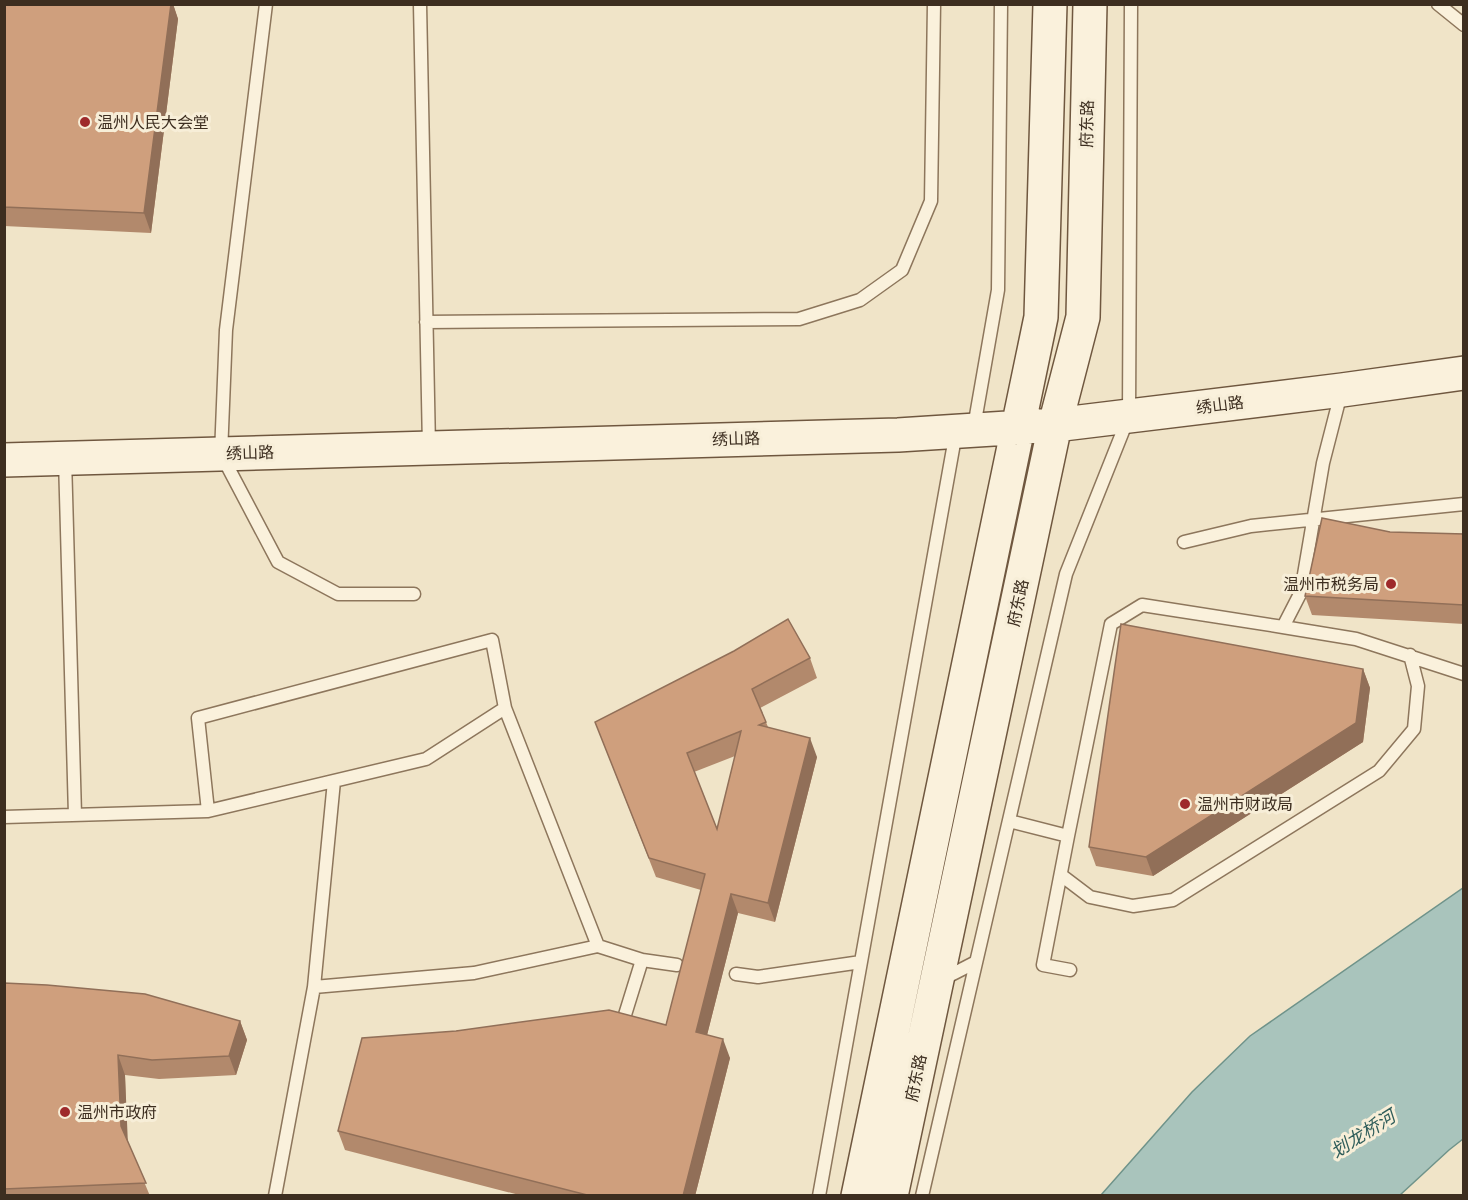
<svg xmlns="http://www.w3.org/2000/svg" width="1468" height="1200" font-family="'Times New Roman','Noto Sans SC',serif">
<rect width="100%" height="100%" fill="#f0e4c8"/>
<!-- water -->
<path fill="#a9c4bc" stroke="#6f938a" stroke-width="1.5" d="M1463,888V1139L1449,1150L1400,1195H1101L1192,1092L1250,1036Z"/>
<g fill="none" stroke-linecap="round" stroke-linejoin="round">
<defs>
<path id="lane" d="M266,4L226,330L221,454L278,562L338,594H414
M420,4L429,447
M1438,4L1464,25
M426,322L799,319L860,300L902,270L931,201L934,4
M974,427L998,290L1001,4
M65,459L75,815
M1184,542L1251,526L1464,504
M1283,627L1356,639L1464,674
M505,708L598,946
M4,817L208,811L426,759L505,708L492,640L198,718L208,811
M1009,821L1068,836L1043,965L1070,970
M1068,836L1111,624L1142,605L1283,627L1301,592L1323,463L1341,393
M1061,875L1090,897L1133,906L1173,900L1379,771L1414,729L1418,686L1410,655
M736,974L758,977L861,962
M941,980L976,962
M314,987L474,973L598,946L642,960
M624,1018L642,960L677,965
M275,1196L314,987L334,781
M819,1196L956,432
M922,1196L1066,574L1129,416L1131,4"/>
<path id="secondary" d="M4,460L898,435L1055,425L1342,390L1464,373
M858,1196L1041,317L1050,4
M891,1196L1055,425L1083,317L1090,4"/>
</defs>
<!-- lane casing -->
<use href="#lane" stroke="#8d765c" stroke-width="15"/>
<!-- secondary casing -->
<use href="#secondary" stroke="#6f573f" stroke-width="36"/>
<!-- lane -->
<use href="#lane" stroke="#faf1dc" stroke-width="12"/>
<!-- secondary -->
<use href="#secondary" stroke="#faf1dc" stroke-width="33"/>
</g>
<!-- wall -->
<path fill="#b2896c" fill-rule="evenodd" d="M4,4H173L178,19L151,233L4,226Z
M1390,532L1464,534V624L1312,615L1305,596Z
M810,658L817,678L760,708L768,727L817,757L775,922L738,913L707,1035L730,1058L695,1196H523L345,1150L338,1131L666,1025L701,890L656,877L595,722ZM735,756L717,829L694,772Z
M1363,669L1370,688L1363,742L1153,876L1096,866L1089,847Z
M4,983L240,1021L247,1040L236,1075L159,1079L125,1075L127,1141L150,1196H4Z"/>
<!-- shaded-wall -->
<path fill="#916f58" d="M171,4H173L178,19L151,233L144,213Z
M1363,669L1370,688L1363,742L1153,876L1146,857Z
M810,738L817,757L775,922L768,903Z
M731,894L738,913L703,1051L696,1032Z
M240,1021L247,1040L236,1075L229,1056Z
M723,1039L730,1058L695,1196H683Z
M118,1055L125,1075L128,1145L121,1126Z"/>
<!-- building -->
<path fill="#cf9f7d" stroke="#916f58" stroke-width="1.5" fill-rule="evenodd" d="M4,4H171L144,213L4,207Z
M1322,518L1390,532L1464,534V605L1305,596Z
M788,619L810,658L752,689L766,722L759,725L810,738L768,903L731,894L696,1032L723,1039L683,1196H591L338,1131L362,1038L456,1031L609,1010L666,1025L705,874L649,858L595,722L734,651ZM741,731L717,829L687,753Z
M1121,624L1363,669L1356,723L1146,857L1089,847Z
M4,983L47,985L145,994L240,1021L229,1056L152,1060L118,1055L121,1126L146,1183L4,1189Z"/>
<!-- markers -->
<g fill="#9e2a2b" stroke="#f7eed8" stroke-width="2">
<circle cx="85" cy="122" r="6"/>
<circle cx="1391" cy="584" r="6"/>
<circle cx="1185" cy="804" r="6"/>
<circle cx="65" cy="1112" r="6"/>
</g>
<g text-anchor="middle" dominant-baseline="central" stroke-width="6" stroke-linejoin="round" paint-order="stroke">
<!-- poi labels -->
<g font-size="16" fill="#3d2e20" stroke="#f7eed8" text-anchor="start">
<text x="97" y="122">温州人民大会堂</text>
<text x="1379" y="584" text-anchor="end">温州市税务局</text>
<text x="1197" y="804">温州市财政局</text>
<text x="77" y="1112">温州市政府</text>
</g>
<!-- street labels -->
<g font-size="16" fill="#3d2e20" stroke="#f7eed8">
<text transform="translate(1087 124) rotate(-89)">府东路</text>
<text transform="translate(1220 405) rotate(-7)">绣山路</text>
<text transform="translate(736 439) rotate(-2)">绣山路</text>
<text transform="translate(250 453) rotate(-2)">绣山路</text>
<text transform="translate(1018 603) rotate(-78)">府东路</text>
<text transform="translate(916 1078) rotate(-78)">府东路</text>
</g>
<!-- water labels -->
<g font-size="18" font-style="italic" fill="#2f5d5a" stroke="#f7eed8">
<text transform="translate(1363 1134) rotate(-32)">划龙桥河</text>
</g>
</g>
<!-- border -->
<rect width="1468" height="1200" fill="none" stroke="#3d2e20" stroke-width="12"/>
</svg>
